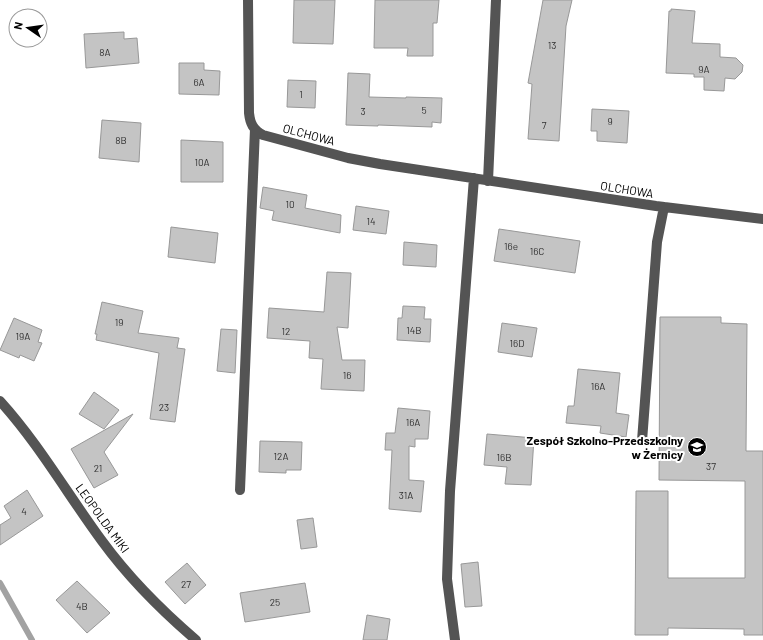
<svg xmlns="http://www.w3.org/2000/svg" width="763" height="640" font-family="Barlow,sans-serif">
<rect width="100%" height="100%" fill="#fff"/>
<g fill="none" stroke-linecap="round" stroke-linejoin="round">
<!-- stream -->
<path stroke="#a2a2a2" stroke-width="6" d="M0,583L32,640"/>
</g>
<!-- building -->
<path fill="#c4c4c4" stroke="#989898" d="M294,0H335L333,44L293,43Z
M375,0H439L437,23H433V56H407L408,48H374Z
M543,0H572L566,26L559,141L528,139L532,84L528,83Z
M671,9L695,11L692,43L720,44V57L736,58L743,65L742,72L735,79L725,78L724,91L704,90V77H694V74L666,73L669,11H671Z
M124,32V39L137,38L139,63L86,68L84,34Z
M179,63H204V70L220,71L219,95L179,94Z
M348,73L370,74L369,97L406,98V97L442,98L441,123L432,122V127L378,125V126L346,125Z
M288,80L316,81L315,108L287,107Z
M592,109L629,111L627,143L597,141V131H591Z
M102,120L141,123L139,162L99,158Z
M181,140L223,142V182H181Z
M263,187L307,195L305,208L341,215L340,233L272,220L274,211L260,208Z
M356,206L389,211L386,234L353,230Z
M171,227L218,233L215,263L168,257Z
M499,229L580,241L575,273L494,261Z
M404,242L437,245L436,267L403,265Z
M327,272L351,273L348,328L337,327L342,360H365L364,391L321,389L323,359L309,358L310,341L267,338L269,308L324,312Z
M102,302L143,311L138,333L179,338L177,348L185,349L175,422L150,419L159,353L96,340L97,334H95Z
M403,306L425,307L424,319H431L430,342L397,340L398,318H402Z
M660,317H721V323L747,324L746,451H763V635H744V629L668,628V635H635L636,491H668V578H745V481L659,480Z
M14,318L42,330L38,342L42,343L34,361L20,355L19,358L0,350Z
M502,323L537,328L532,357L498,352Z
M221,329L237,330L235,373L217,371Z
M578,369L620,373L616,413L629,415L626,437L600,433L601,426L566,423L568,406H574Z
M94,392L119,410L104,429L79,414Z
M398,408L430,411L428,439H415V447L409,446V480L424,481L421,512L389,509L392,450H385L386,433H395Z
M133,414L104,452L118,475L94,488L71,449Z
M487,434L534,438L531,485L505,484L507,467L484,465Z
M260,441L302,442L301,470H286V473L259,472Z
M27,490L43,516L0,545V525L11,518L4,506Z
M313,518L317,547L301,549L297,520Z
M478,562L482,606L465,607L461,564Z
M187,563L206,585L185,604L165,582Z
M77,581L110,613L87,633L56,600Z
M305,583L310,612L245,622L240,593Z
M367,615L390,619L387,640H363Z"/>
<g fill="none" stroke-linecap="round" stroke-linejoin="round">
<!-- minor -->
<path stroke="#545454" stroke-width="10" d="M248,0L249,113C250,123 253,130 263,135L348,158L380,164L656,206L763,219
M488,181L496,0
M0,401C39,444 68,495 102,541C129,578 161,610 196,640
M642,441L657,242L664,207
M240,490L255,129
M455,640L447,579L450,491L474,178"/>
</g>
<!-- icons -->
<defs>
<symbol id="school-disc" viewBox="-11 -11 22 22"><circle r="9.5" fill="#000" stroke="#fff"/><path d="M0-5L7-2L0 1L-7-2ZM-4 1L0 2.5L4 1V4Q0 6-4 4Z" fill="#fff"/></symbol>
</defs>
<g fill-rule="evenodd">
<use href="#school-disc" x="686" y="436" width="22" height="22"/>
</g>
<g text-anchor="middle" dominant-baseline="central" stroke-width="4" stroke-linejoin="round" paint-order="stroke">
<!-- number labels -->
<g font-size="10" fill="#313131">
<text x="552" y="45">13</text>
<text x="105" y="52">8A</text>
<text x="704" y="69">9A</text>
<text x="199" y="82">6A</text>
<text x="301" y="94">1</text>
<text x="424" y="110">5</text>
<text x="363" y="111">3</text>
<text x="610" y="121">9</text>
<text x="544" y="125">7</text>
<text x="121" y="140">8B</text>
<text x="202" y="162">10A</text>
<text x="290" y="204">10</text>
<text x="371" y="221">14</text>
<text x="511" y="246">16e</text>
<text x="537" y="251">16C</text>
<text x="119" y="322">19</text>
<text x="414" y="330">14B</text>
<text x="286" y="331">12</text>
<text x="23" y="336">19A</text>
<text x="517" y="343">16D</text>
<text x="347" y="375">16</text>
<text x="598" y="386">16A</text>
<text x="164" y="407">23</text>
<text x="413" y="422">16A</text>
<text x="281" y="456">12A</text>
<text x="504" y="457">16B</text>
<text x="711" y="466">37</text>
<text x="98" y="468">21</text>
<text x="406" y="495">31A</text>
<text x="24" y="511">4</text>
<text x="186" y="584">27</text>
<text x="275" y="602">25</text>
<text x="82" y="606">4B</text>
</g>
<!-- street labels -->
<g font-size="12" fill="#000" stroke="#fff">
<text transform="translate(309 134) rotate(15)">OLCHOWA</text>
<text transform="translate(627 189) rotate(9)">OLCHOWA</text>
<text transform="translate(103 518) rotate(54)">LEOPOLDA MIKI</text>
</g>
<!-- poi labels -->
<g font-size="12" font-weight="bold" fill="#000" stroke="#fff" text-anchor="end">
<text x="683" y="440">Zespół Szkolno-Przedszkolny<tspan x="683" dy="14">w Żernicy</tspan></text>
</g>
</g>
<!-- north arrow -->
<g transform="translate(28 28) rotate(283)"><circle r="19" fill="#ffffff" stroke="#999999"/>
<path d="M0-3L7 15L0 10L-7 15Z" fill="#000000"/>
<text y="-6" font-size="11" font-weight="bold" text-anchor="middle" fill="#000000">N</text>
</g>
</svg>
